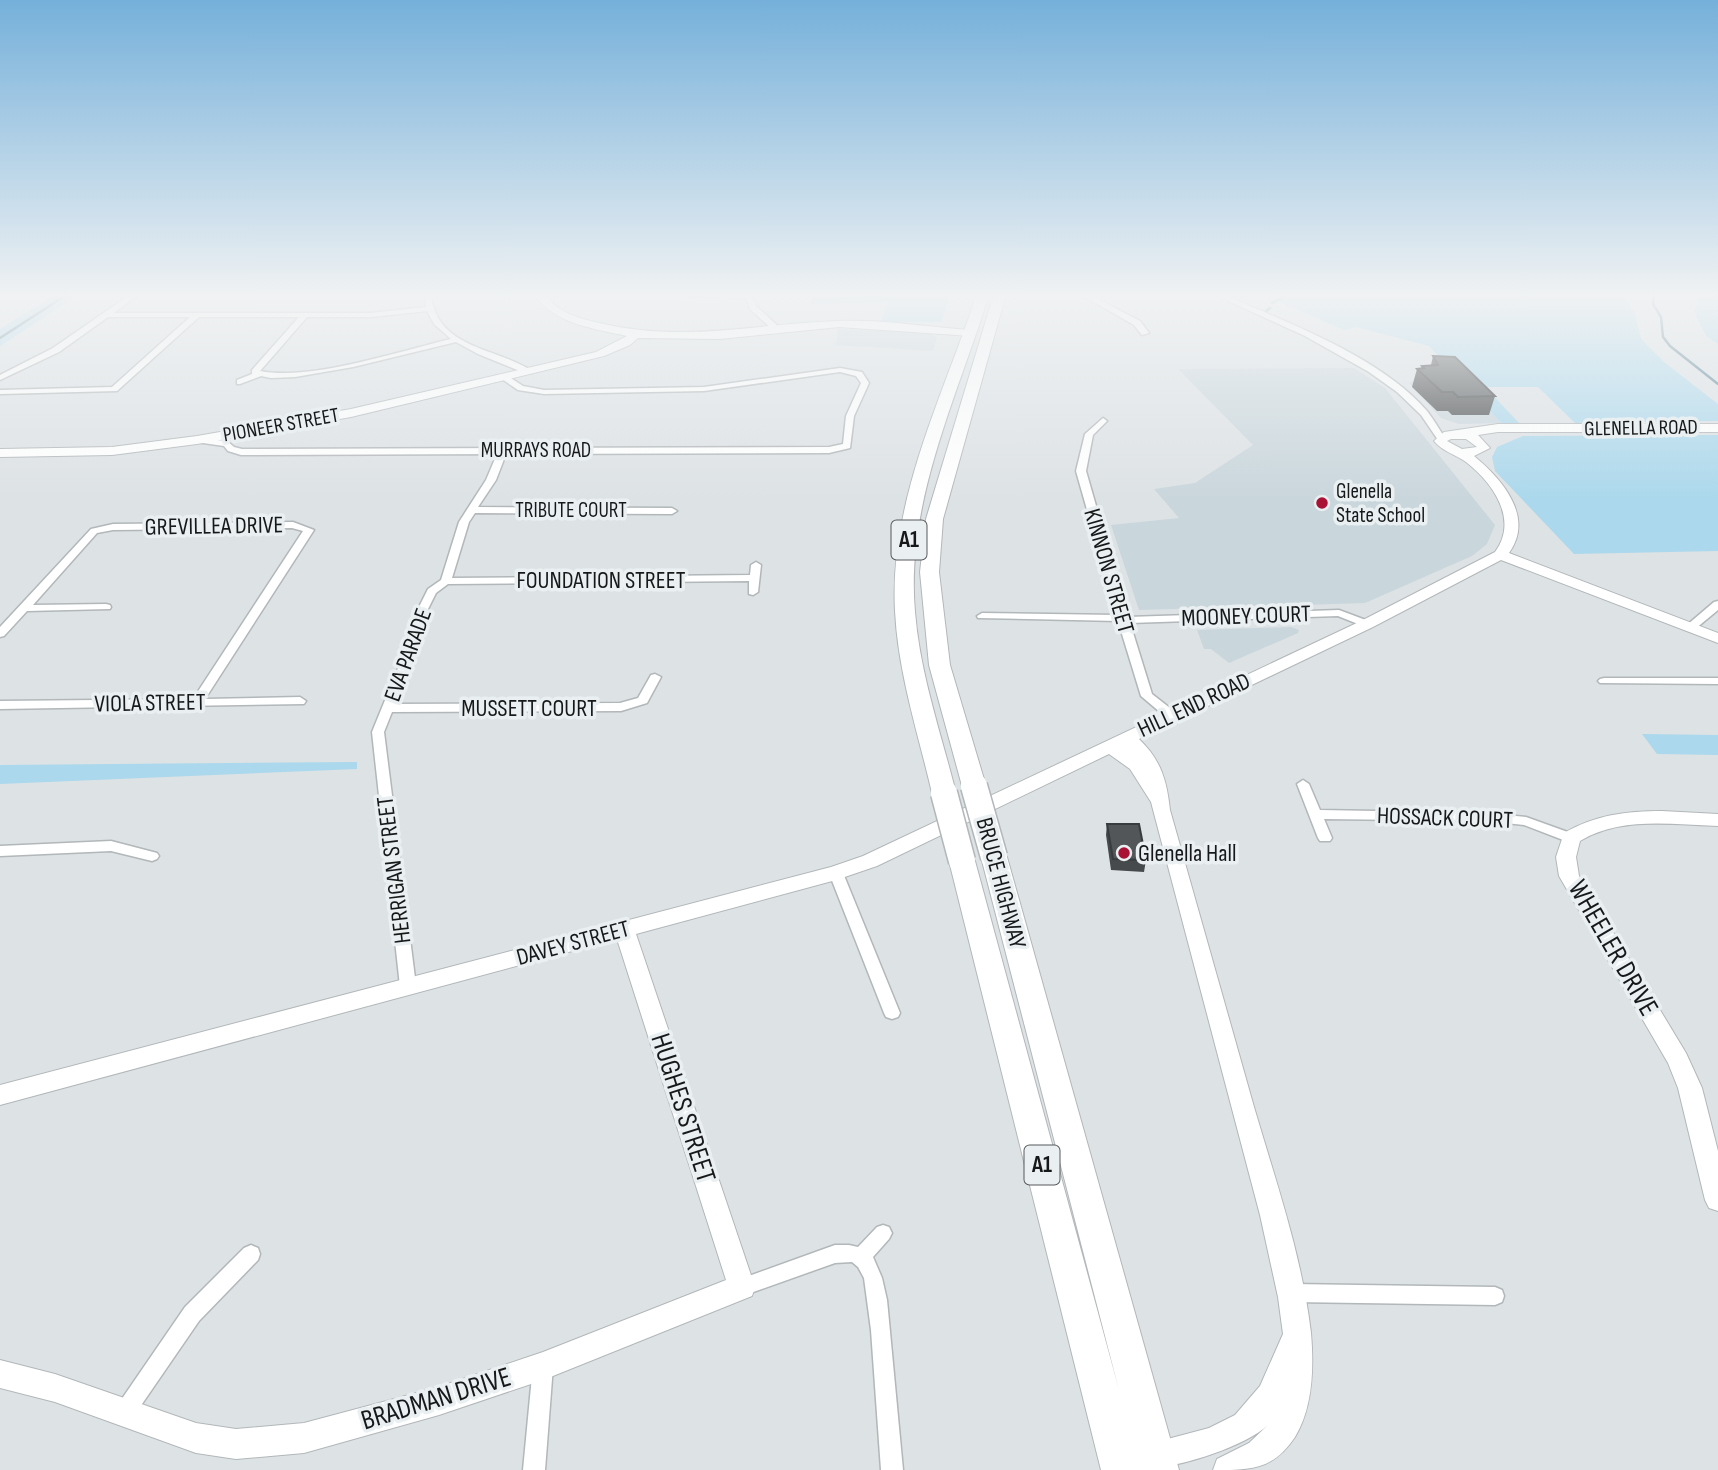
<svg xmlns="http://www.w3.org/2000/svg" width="1718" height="1470" font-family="'Sofia Sans Condensed',sans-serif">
<rect width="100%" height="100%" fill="#dde2e5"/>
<!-- built -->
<path fill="#c9d6dc" d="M838,329L930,334L937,337L933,351L836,345Z
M1354,368L1385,388L1495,525L1487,544L1472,556L1365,603L1139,610L1111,525L1179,518L1154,489L1195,483L1253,445L1178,369Z
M1427,373L1455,374L1501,423L1459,424L1441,418L1409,383Z
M1291,627L1299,630L1298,633L1229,663L1211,649H1204L1197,630Z"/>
<!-- green -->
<path fill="#abd8ec" d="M56,294H80L0,346V329Z
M812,294H950L941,322H881L888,302L811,304Z
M1299,294H1622L1634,311L1641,339L1664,362L1718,404V421L1575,423L1538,387H1485L1519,423H1501L1429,346L1356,327L1344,330L1278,301Z
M1700,294H1718V344L1706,336L1694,312Z
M1718,435V551L1574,554L1495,471L1492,457L1497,447L1523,436Z
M1642,734L1718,735V755L1657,754Z
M357,762V769L0,784V765Z"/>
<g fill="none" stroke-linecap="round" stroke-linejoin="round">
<!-- stream -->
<path stroke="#507e91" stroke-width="2.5" d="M1654,294L1653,304L1661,317L1663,337L1670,346L1718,384
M1272,303L1289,294
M1265,312L1270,308
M0,338L68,294"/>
<defs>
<path id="street" d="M131,294H139L114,313H371L426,307L425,294H431C436,349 496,347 532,371L525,373L478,354L456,342L353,367L295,377L271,378L261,376L240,384H237V380L252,374V370L299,317H199L117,391L0,394V390L112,387L190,317H108L59,352L0,380V375L53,348ZM427,311L434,324L451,339C400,351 311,381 260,371L307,317H371Z
M677,294H751L756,306L781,329L774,331L750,309L746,298L680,296Z
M1080,294H1088L1140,321L1149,333L1142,335L1134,325Z
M1213,294H1222C1288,323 1379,356 1427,411C1434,420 1439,429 1445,438L1438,440L1421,415L1397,392L1369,372L1305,336Z
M840,368L862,372L869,383L854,416L850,448L829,453L506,454L496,480L478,507L672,508L677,511L672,514L475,513L469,522L452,578L750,575L751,565L756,562L761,565L758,592L753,595L749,594V581L448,584L436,593L428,609L420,644L395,704L620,703L638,698L651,675L655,674L661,677L647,703L621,711L392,712L384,732L416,986L413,990L408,992L403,990L400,986L372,732L408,644L418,609L428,589L441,580L459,522L486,480L497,454L241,455L228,451L224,446L196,442V438L227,441L234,447L242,449L829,447L843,444L846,416L861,383L856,376L840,372L704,391L544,394L518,390L499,377L506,375L523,386L544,390L704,387Z
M1103,418L1107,421L1093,435L1086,471L1128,617L1339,610L1371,622L1372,624L1371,626H1363L1338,616L1130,623L1152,694L1175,712L1177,715L1171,719L1167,718L1141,696L1118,621L978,618L977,616L982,613L1117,615L1076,471L1085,434Z
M293,522L314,530L205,699L300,697L306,701L304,704L0,709V701L193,699L303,531L292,528L113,530L97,533L33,605L106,604L110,605L111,607L110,609L27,611L4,636L0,637V627L91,529L113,524Z
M1718,601V610L1695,629H1687L1686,627L1687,625L1714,602Z
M1604,678H1718V684L1600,683L1598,681L1600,679Z
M1303,780L1309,784L1320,810L1487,813L1526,817L1576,835L1578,838L1576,841L1571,843L1524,825L1487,821L1324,819L1332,838L1330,841H1320L1318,838L1297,784Z
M111,841L157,853L159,856L157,859L152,861L111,851L0,856V846Z
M836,868L841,870L843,873L900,1013L898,1017L892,1019L886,1017L884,1013L829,873L831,870Z
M883,1225L889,1227L892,1233L889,1239L873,1257L882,1278L887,1300L903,1470H881L871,1330L864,1278L858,1267L852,1262L835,1263L742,1296L735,1293L733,1287L735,1281L835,1245H849L858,1247L877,1227Z
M251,1245L258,1248L260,1254L258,1260L199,1321L131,1420L124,1423L117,1420L114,1413L117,1406L185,1307L244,1248Z
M1292,1284L1495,1287L1502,1290L1504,1296L1502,1302L1495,1305L1292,1302L1285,1299L1283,1293L1285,1287Z
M543,1356L550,1359L553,1366L545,1470H523L533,1366L536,1359Z"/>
<path id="secondary" d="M534,294H544C557,312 578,318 599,323C684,343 753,324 838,321C881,319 927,327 971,330L976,333L971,336L839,327L719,339L638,338L630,345L604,356L351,417L197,444L112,455L0,457V449L112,447L197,436L351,409L596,352L627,336C593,328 555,325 534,294Z
M1498,424H1718V432H1498L1478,435L1490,448L1474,456C1502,479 1535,517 1509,553L1718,633V643L1501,560L1373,627L1139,739C1161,760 1167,781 1170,810C1198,909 1226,1008 1254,1107C1276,1182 1302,1256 1311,1333C1314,1368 1313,1407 1295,1437C1273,1470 1251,1470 1213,1470L1217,1459L1249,1443L1268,1425C1246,1446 1175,1470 1145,1467L1141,1456L1145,1445L1209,1428L1235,1415L1260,1386L1283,1334L1278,1297L1260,1215L1151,802L1130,769L1109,754L877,866L836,880L636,934L755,1287L752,1296L543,1380L439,1415L304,1453L236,1459L196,1453L55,1402L0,1388V1360L55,1374L196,1423L236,1429L304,1423L439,1387L543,1352L726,1280L617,939L0,1105V1085L831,867L863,856L1361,621L1495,552C1519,520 1493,483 1466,462C1455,454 1443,452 1434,441L1444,432ZM1451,439H1466L1477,447L1462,449L1447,441Z
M1662,811L1718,814V826C1671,825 1622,816 1580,841L1576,857L1579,876L1686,1053L1702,1088L1718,1151V1211L1709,1208L1705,1200L1678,1088L1668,1063L1559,876L1556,857L1564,833C1595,815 1626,811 1662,811Z"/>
<path id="highway" d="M977,294H989C958,396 905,502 915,612C920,674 941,733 956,793L953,799H935L932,793C918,733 898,673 895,611C889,501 943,396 977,294Z
M994,294H1006L943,519L939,572L950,665L986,786L982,791H966L962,786L929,665L920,572L926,519Z
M994,848L1003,851L1007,857L1179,1470H1101L949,861L953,855L962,852L971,855L975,861L1119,1390L981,857L985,851Z"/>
</defs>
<!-- street casing -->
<use href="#street" stroke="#b2b7b9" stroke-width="3"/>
<!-- secondary casing -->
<use href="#secondary" stroke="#b2b7b9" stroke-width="2"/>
<!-- highway casing -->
<use href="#highway" stroke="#b2b7b9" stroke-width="2"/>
<!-- street -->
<use href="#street" fill="#fff" fill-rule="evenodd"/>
<!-- secondary -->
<use href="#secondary" fill="#fff" fill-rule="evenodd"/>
<!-- highway -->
<use href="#highway" fill="#fff" fill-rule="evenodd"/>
<defs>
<path id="highway-bridge" d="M974,786L994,857
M944,793L962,861"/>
</defs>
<!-- highway-bridge casing -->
<use href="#highway-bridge" stroke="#b2b7b9" stroke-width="29" stroke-linecap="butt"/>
<!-- highway-bridge -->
<use href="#highway-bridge" stroke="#fff" stroke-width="26"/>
</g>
<!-- wall -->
<path fill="#474a4c" d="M1433,356L1495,396L1489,415H1452L1448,411H1437L1412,387L1417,369L1421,368L1422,366L1431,365Z
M1107,824L1146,860L1144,872L1111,870L1106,835Z"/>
<!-- building -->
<path fill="#525658" stroke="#393c3e" stroke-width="2" d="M1433,356L1455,357L1495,396L1458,397L1453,392H1442L1417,369L1424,368L1422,366L1438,365Z
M1107,824H1139L1146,860L1113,859Z"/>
<!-- sky -->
<linearGradient id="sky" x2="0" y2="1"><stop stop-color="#75b0da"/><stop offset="0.59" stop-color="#f0f2f3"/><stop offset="1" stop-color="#f0f2f3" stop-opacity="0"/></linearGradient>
<rect width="1718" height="500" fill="url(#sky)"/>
<!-- markers -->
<g fill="#a91135" stroke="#eaf0f2" stroke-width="2.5">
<circle cx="1322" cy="503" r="7"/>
<circle cx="1124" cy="853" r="7"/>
</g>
<g text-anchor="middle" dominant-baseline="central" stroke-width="7" stroke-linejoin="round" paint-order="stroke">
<!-- far-street labels -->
<g font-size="21" fill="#161819" stroke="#eaf0f2">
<text transform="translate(281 425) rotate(-10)">PIONEER STREET</text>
<text transform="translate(1641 428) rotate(-1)">GLENELLA ROAD</text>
<text x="536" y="450">MURRAYS ROAD</text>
<text x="571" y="510">TRIBUTE COURT</text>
</g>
<!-- far-poi labels -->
<g font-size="21" fill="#161819" stroke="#eaf0f2" text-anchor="start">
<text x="1336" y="491">Glenella<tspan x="1336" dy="24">State School</tspan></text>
</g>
<!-- shield labels -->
<g fill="#eaf0f2" stroke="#56595a" stroke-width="2">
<rect x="891.5" y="520.5" width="35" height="39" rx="5"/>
<rect x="1024.5" y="1145.5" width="35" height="39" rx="5"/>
</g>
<g font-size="23" font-weight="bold" fill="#161819">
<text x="909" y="540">A1</text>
<text x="1042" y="1165">A1</text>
</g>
<!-- street labels -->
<g font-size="24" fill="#161819" stroke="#eaf0f2">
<text transform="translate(214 526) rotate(-1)">GREVILLEA DRIVE</text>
<text transform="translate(1109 571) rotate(74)">KINNON STREET</text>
<text x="601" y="580">FOUNDATION STREET</text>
<text transform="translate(1246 616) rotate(-2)">MOONEY COURT</text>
<text transform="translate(408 655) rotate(-70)">EVA PARADE</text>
<text transform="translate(150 703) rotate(-1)">VIOLA STREET</text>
<text transform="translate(1194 705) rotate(-25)">HILL END ROAD</text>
<text x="529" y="708">MUSSETT COURT</text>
<text transform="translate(1445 818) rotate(2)">HOSSACK COURT</text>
<text transform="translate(394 870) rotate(-97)">HERRIGAN STREET</text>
<text transform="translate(1001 883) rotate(75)">BRUCE HIGHWAY</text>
<text transform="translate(573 943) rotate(-15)">DAVEY STREET</text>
</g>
<!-- poi labels -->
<g font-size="24" fill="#161819" stroke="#eaf0f2" text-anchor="start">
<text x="1138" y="853">Glenella Hall</text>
</g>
<!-- near-street labels -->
<g font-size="28" fill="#161819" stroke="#eaf0f2">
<text transform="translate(1613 948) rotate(60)">WHEELER DRIVE</text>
<text transform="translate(683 1108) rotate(72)">HUGHES STREET</text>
<text transform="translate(436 1399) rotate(-17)">BRADMAN DRIVE</text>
</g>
</g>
</svg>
